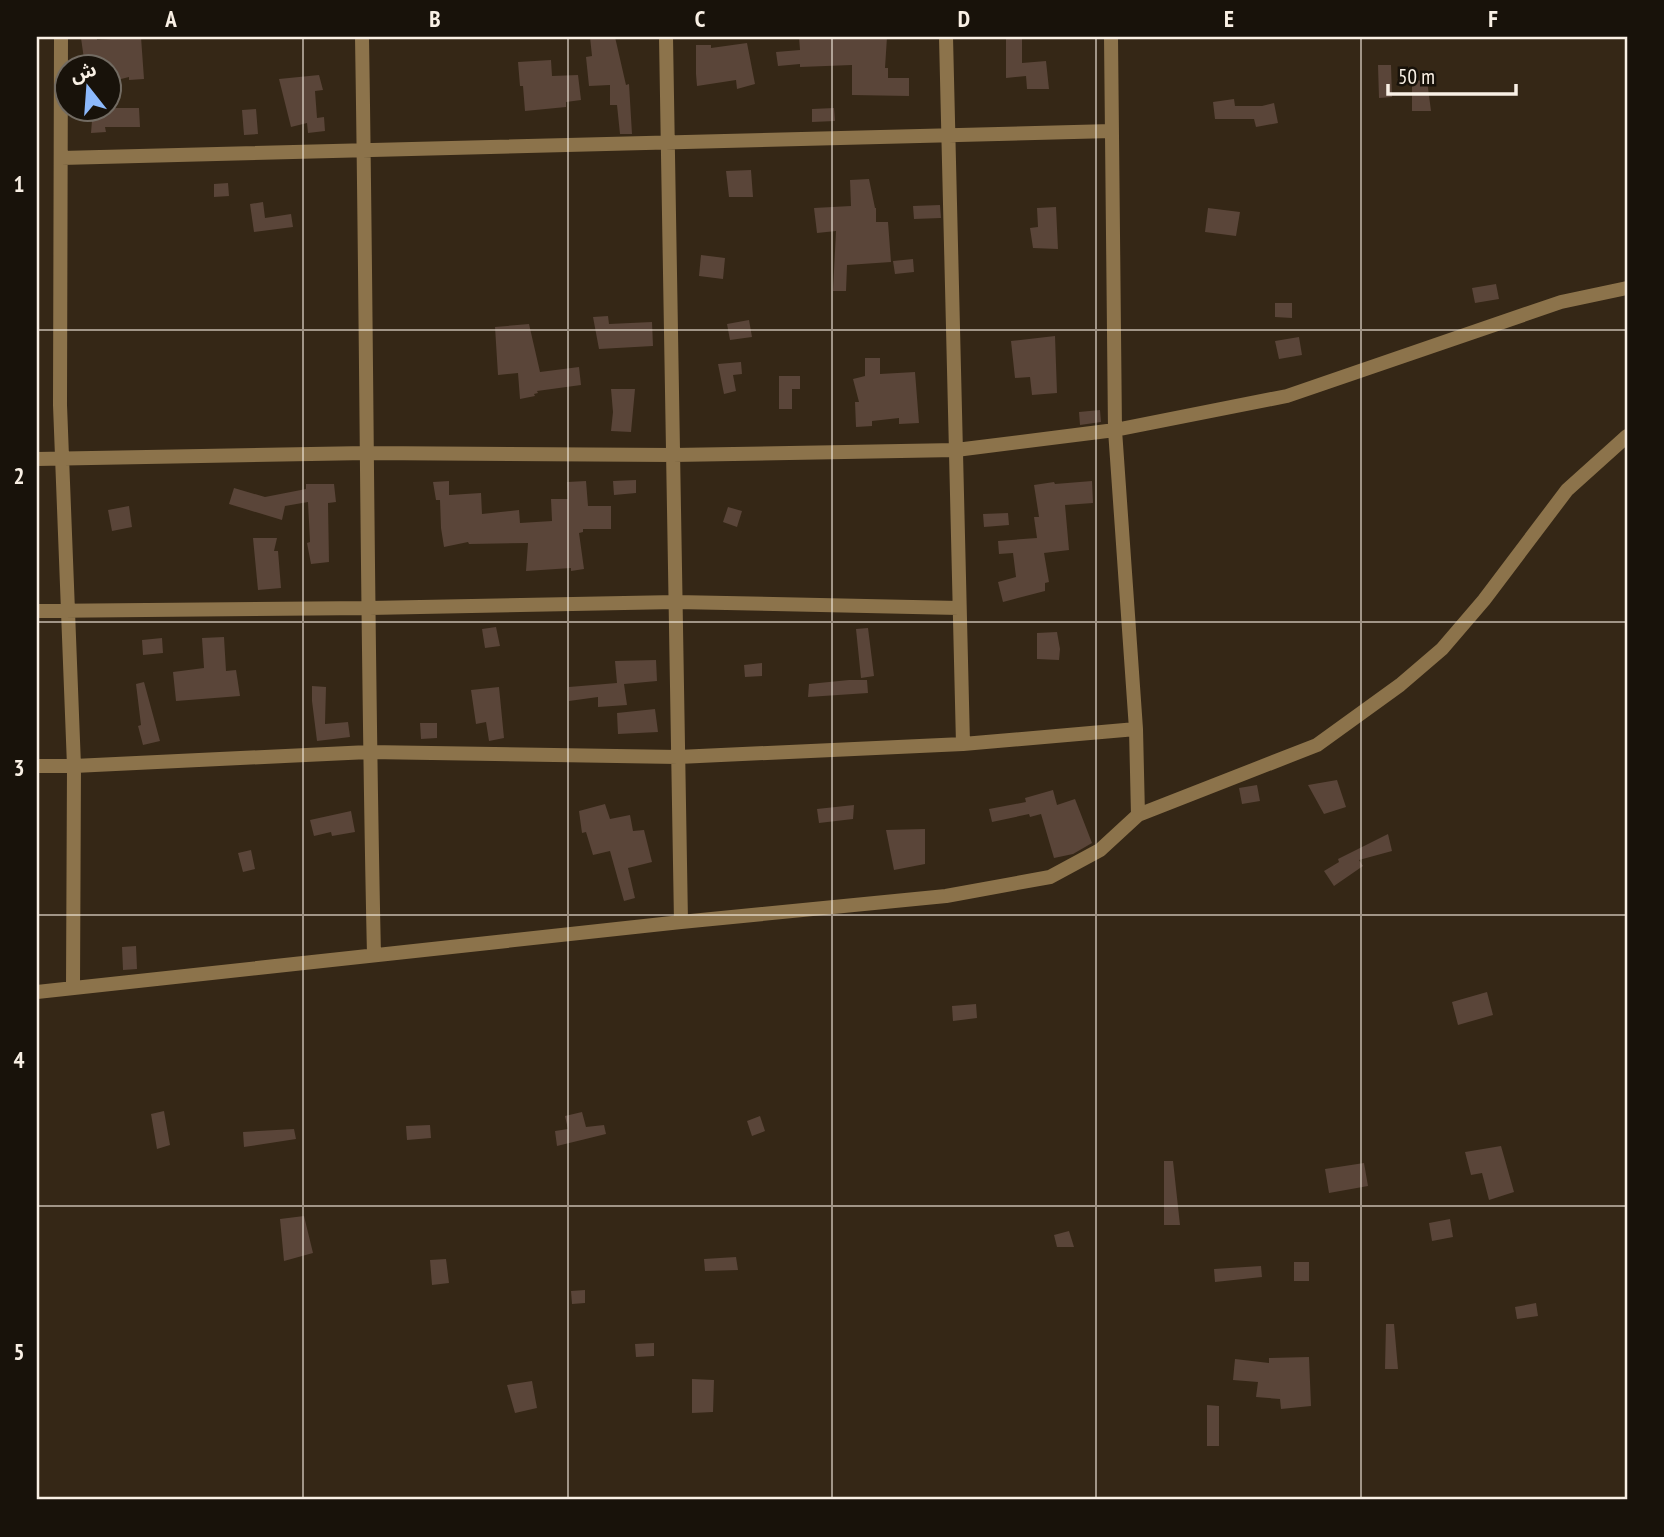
<svg xmlns="http://www.w3.org/2000/svg" width="1664" height="1537" font-family="'PT Sans Narrow','Noto Sans Arabic',sans-serif">
<rect width="100%" height="100%" fill="#352716"/>
<!-- building -->
<path fill="#5a4539" d="M97,37V40L141,37L144,79L129,80V77L117,80L113,66H85L81,38Z
M590,37H615L626,85L629,84L632,134H620L617,105H610V85L589,86L586,57L592,56Z
M799,37H887L885,68H888V78H909V96L852,95V65L800,67V64L778,66L776,52L800,50Z
M1006,37H1022V63L1046,61L1049,89H1027L1026,76L1006,78Z
M747,43L755,84L737,89L736,80L697,86L696,74V45H711V48Z
M551,60L552,76L578,75L581,100L566,102V107L525,111L523,86H520L518,62Z
M1378,65H1391L1392,97L1379,98Z
M319,75L323,90L315,91L317,118L324,117L325,131L308,133L307,123L291,127L279,79Z
M1427,80L1431,111H1412V81Z
M1234,99L1235,106H1262L1274,103L1278,123L1256,127L1254,119H1215L1213,102Z
M93,108H139L140,127H105L106,132L91,133Z
M834,108L835,121L812,122V109Z
M256,109L258,134L244,135L242,110Z
M751,170L753,197H729L726,171Z
M869,179L875,208H876V222H888L891,262L847,265L846,291H833L836,231L817,233L814,208L851,206L850,180Z
M228,183L229,196L214,197V184Z
M263,202L265,218L291,214L293,227L254,232L250,204Z
M940,205L941,218L914,219L913,206Z
M1056,207L1058,249L1033,248L1030,228L1038,227L1037,208Z
M1208,208L1240,212L1236,236L1205,232Z
M701,255L725,258L723,279L699,276Z
M913,259L914,272L895,274L893,261Z
M1496,284L1499,299L1475,303L1472,288Z
M1275,303H1292V318L1275,317Z
M608,316L609,324L652,322L653,346L599,349L593,317Z
M749,320L752,337L730,340L727,324Z
M529,324L540,372L579,367L581,385L537,391L538,393L534,394L535,396L520,399L518,373L498,375L495,327Z
M1055,336L1057,393L1032,395L1030,377L1015,378L1011,341Z
M1299,337L1302,355L1279,359L1275,341Z
M865,358H880V374L915,372L919,423L899,424V418L872,421V426L856,427L855,402H859L853,379L865,376Z
M741,362L742,374L733,375L736,391L724,394L718,364Z
M779,376H800V389H792V409H779Z
M611,389H635L631,432L611,431L613,412Z
M1100,410L1101,422L1080,425L1079,412Z
M636,480V493L614,495L613,481Z
M449,481V495L481,493L482,514L519,510L520,523L552,521L551,499H568L567,482L586,481L588,506H611V529H583V532L579,533L584,569L571,571V568L526,571L528,543L469,544L468,542L444,547L441,528L440,500H436L433,482Z
M1092,481L1093,503L1065,505L1069,550L1044,553L1049,582L1045,583V591L1003,602L998,582L1016,577L1013,553L999,554L998,541L1037,538L1034,517H1039L1034,485L1054,482L1055,484Z
M306,484H334L336,502L328,503L329,562L311,564L307,543L310,542L308,502L285,506L282,520L229,504L234,488L265,497L306,489Z
M129,506L132,527L112,531L108,510Z
M728,507L742,511L737,527L723,522Z
M1008,513L1009,525L984,527L983,514Z
M253,538H277L274,551H278L281,588L258,590Z
M496,627L500,646L485,648L482,629Z
M868,628L874,676L861,678L856,629Z
M1057,632L1060,649L1059,660L1037,659V633Z
M224,637L226,671L236,670L240,696L176,701L173,672L204,668L202,638Z
M162,638L163,653L143,655L142,640Z
M656,660L657,681L624,684L627,705L598,707V697L569,701V687L617,683L615,661Z
M762,663V676L745,677L744,665Z
M849,680H867L868,693L808,697L809,684Z
M144,682L160,741L143,745L138,726L141,725L136,684Z
M312,686L326,687L325,724L348,722L350,737L317,741L312,701Z
M499,687L504,738L489,741L486,722L476,724L471,690Z
M655,709L658,732L618,734L617,713Z
M420,723H437V738L421,739Z
M1337,780L1346,807L1324,814L1308,785Z
M1257,785L1260,801L1242,804L1239,788Z
M1053,790L1057,805L1075,799L1092,843L1073,854L1054,858L1041,814L1030,817L1029,814L992,822L989,809L1026,802L1025,798Z
M605,804L610,819L630,815L633,831L644,830L652,862L628,868L635,898L624,901L610,851L593,855L586,832L582,833L579,811Z
M854,805L853,819L819,823L817,809Z
M351,811L355,832L332,836L331,832L314,836L310,820Z
M925,829V864L894,870L886,830Z
M1388,834L1392,851L1359,860L1363,866L1334,886L1324,871L1339,862L1338,859Z
M251,850L255,869L243,872L238,853Z
M136,946L137,969L123,970L122,947Z
M1487,992L1493,1015L1458,1025L1452,1002Z
M976,1004L977,1018L953,1021L952,1006Z
M164,1111L170,1145L157,1149L151,1114Z
M582,1112L586,1127L604,1125L606,1134L557,1146L555,1131L568,1129L565,1116Z
M760,1116L765,1131L752,1136L747,1121Z
M430,1125L431,1138L407,1140L406,1126Z
M294,1129L296,1139L244,1147L243,1132Z
M1501,1146L1514,1192L1489,1200L1482,1173L1471,1175L1465,1152Z
M1164,1161H1173L1180,1225H1164Z
M1364,1163L1368,1186L1329,1193L1325,1169Z
M304,1216L313,1253L284,1261L280,1219Z
M1450,1219L1453,1237L1432,1241L1429,1223Z
M1069,1231L1074,1247H1057L1054,1235Z
M736,1257L738,1270L705,1271L704,1259Z
M446,1259L449,1283L432,1285L430,1260Z
M1294,1262H1309V1281H1294Z
M1261,1266L1262,1277L1215,1282L1214,1269Z
M585,1290V1303L572,1304L571,1291Z
M1536,1303L1538,1316L1517,1319L1515,1307Z
M1386,1324H1394L1398,1369H1385Z
M654,1343V1356L636,1357L635,1344Z
M1309,1357L1311,1406L1281,1409L1280,1399L1256,1397L1258,1382L1233,1380L1235,1359L1269,1363V1358Z
M692,1379L714,1380L713,1412L692,1413Z
M532,1381L537,1408L515,1413L507,1385Z
M1207,1405L1219,1406V1446H1207Z"/>
<g fill="none" stroke-linecap="round" stroke-linejoin="round">
<!-- street -->
<path stroke="#8c734b" stroke-width="14" d="M61,37L60,405L74,766L73,987
M362,37C367,343 367,649 374,955
M666,37L681,922
M946,37L963,744
M1111,37L1115,430L1136,729L1138,815
M61,158L1112,131
M37,459L367,453L673,455L956,450L1115,430L1287,396L1561,302L1627,288
M37,611L369,608L676,602L959,608
M37,766H74L369,752L678,757L963,744L1136,729
M37,992L681,922L946,896L1050,877L1100,850L1138,815L1317,745L1400,685L1442,649L1484,600L1567,490L1627,436"/>
</g>
<!-- grid -->
<path fill="none" stroke="#f9f0e5" stroke-width="2" stroke-opacity="0.55" d="M303,37V1500M568,37V1500M832,37V1500M1096,37V1500M1361,37V1500M37,330H1627M37,622H1627M37,915H1627M37,1206H1627"/>
<!-- border -->
<rect width="1664" height="1537" fill="none" stroke="#18120a" stroke-width="77"/>
<!-- north arrow -->
<g transform="translate(88 88) rotate(343)"><circle r="33" fill="#18120a" stroke="#726b62" stroke-width="2"/>
<path d="M0-5L12 26L0 18L-12 26Z" fill="#8cb9fc"/>
<text y="-10" font-size="19" font-weight="bold" text-anchor="middle" fill="#f9f0e5">ش</text>
</g>
<!-- scale -->
<path d="M1388 84v10h128v-10" fill="none" stroke="#f9f0e5" stroke-width="3.5"/>
<text x="1398" y="84" font-size="21" fill="#f9f0e5" stroke="#18120a" stroke-width="5" paint-order="stroke">50 m</text>
<rect x="38" y="38" width="1588" height="1460" fill="none" stroke="#f9f0e5" stroke-width="2.5"/>
<g font-size="23" text-anchor="middle" font-weight="bold" fill="#f9f0e5">
<text x="171" y="27">A</text>
<text x="435" y="27">B</text>
<text x="700" y="27">C</text>
<text x="964" y="27">D</text>
<text x="1229" y="27">E</text>
<text x="1493" y="27">F</text>
<text x="19" y="192">1</text>
<text x="19" y="484">2</text>
<text x="19" y="776">3</text>
<text x="19" y="1068">4</text>
<text x="19" y="1360">5</text>
</g>
</svg>
